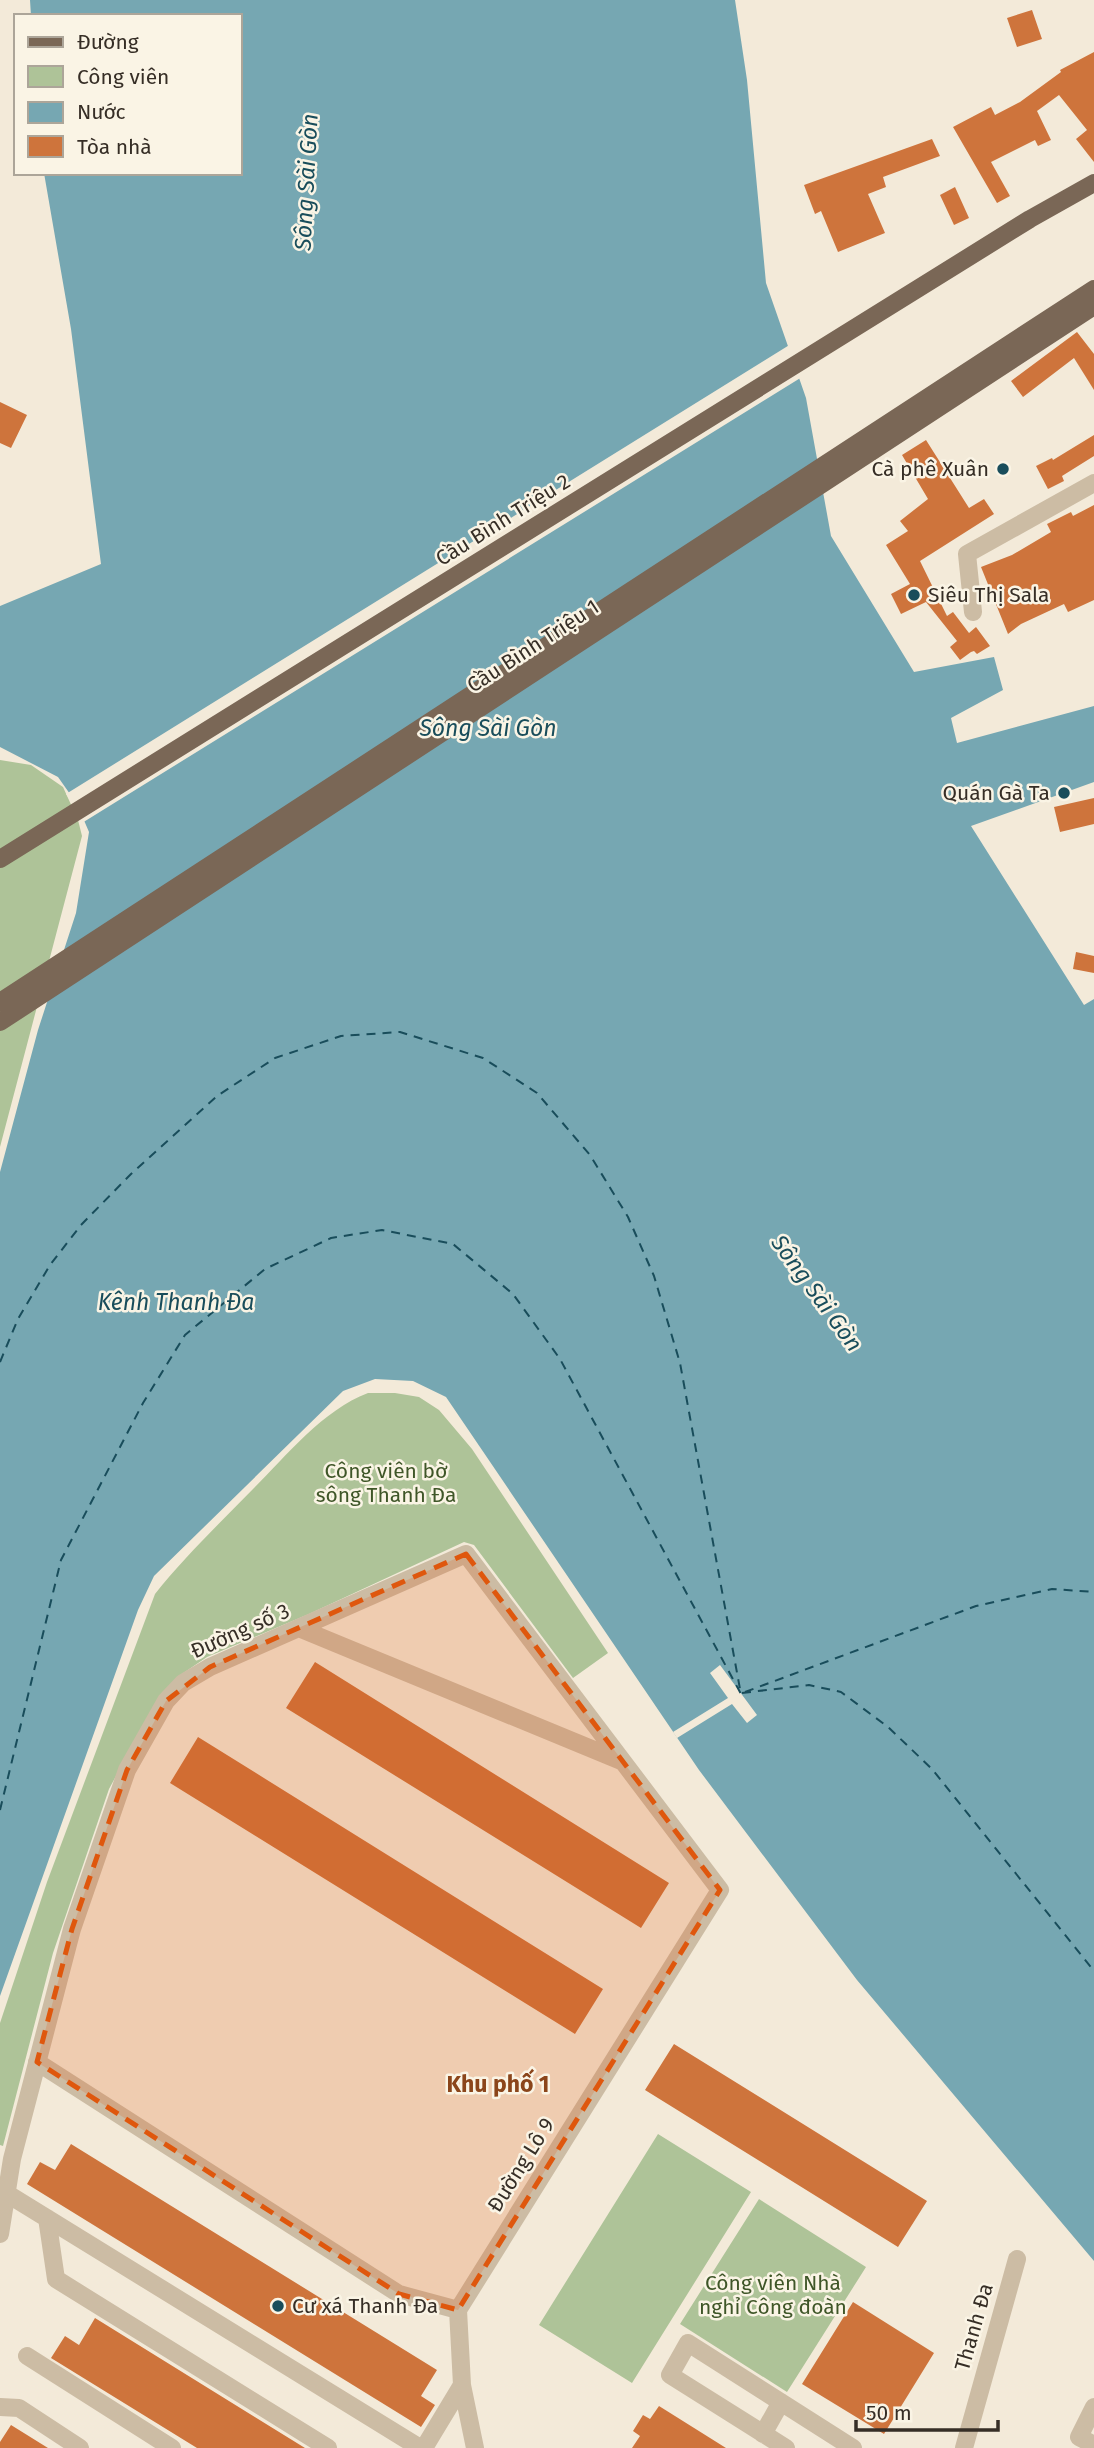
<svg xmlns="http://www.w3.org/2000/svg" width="1094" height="2448" font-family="'Fira Sans',sans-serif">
<rect width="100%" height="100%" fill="#f3ead9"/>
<!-- green -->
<path fill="#aec398" d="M0,760L31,765L63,787L78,820L82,836L0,1147Z
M368,1393H395L419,1397L439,1410L472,1449L608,1653L573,1678L474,1545L464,1542L309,1614L207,1657L179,1676L160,1695L109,1789L53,1953L3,2146L0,2145V2023L47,1882L155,1594C185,1556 220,1523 254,1488C287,1455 323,1410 368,1393Z
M658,2134L751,2192L632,2383L539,2325Z
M759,2199L866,2267L787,2392L680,2324Z"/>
<!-- water -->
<path fill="#76a7b2" d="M30,0H735L747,80L766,283L806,398L831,536L914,672L994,657L1003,690L951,718L957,743L1094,706V782L971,826L1084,1005L1094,999V2261L857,1980L699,1770L446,1397L413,1381L375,1379L343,1391L154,1576L138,1610L0,1996V1172L38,1030L76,913L89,832L77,804L58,777L0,747V606L101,564L71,329L44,173H240V16H31Z"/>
<!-- pier -->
<path fill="#f3ead9" d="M791,344L802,377L82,823L74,806L66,794Z
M720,1665L757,1715L747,1723L732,1704L677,1738L673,1732L728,1698L710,1673Z"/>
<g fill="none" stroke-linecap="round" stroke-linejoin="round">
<!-- ferry -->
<path stroke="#194d5b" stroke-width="2" stroke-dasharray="9 7" stroke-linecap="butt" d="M0,1362L18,1319L50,1265L81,1225L131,1174L217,1096L275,1058L341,1036L400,1032L483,1058L537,1093L590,1155L628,1217L654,1276L680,1363L740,1689
M745,1692L976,1606L1052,1589L1094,1592
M742,1693L809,1685L841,1692L888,1727L932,1769L1094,1971
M0,1810L61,1560L143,1403L185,1335L265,1269L331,1238L382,1230L453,1244L513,1294L560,1359L741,1694"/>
</g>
<!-- building -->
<path fill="#ce743c" d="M1032,10L1042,39L1017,47L1007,18Z
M1094,52V162L1076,139L1087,130L1059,95L1037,111L1051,140L1038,146L1035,140L991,162L1010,196L997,203L953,127L991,107L995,115L1020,102L1061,72L1060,70Z
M932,139L940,156L883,177L886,187L868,194L885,233L838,252L821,211L815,214L804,185Z
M955,187L969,218L954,225L940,195Z
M1077,332L1094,354V390L1074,358L1023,397L1011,381Z
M0,402L27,415L11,448L0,443Z
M1094,435V456L1062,476L1064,481L1048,489L1036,466L1052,458L1053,460Z
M926,440L969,508L984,499L994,514L920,561L947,616L953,612L969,633L976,627L990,646L977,654L974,651L971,652L960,660L950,647L957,641L926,602L901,614L891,594L910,584L886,545L908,531L900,521L928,499L902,455Z
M1094,505V600L1068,612L1064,604L1021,624L1008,634L981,567L1012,555L1051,532L1047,524L1071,512L1073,516Z
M1094,798V824L1060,832L1054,807Z
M1076,952L1094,956V973L1073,969Z
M315,1662L669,1883L641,1928L286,1708Z
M198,1737L603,1989L575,2034L170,1783Z
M674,2044L927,2201L898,2247L645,2090Z
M71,2144L437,2370L421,2396L435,2405L421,2427L27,2184L40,2162L55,2170Z
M853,2302L934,2353L884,2434L802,2384Z
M95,2318L305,2448H197L51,2358L65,2336L79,2345Z
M659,2406L726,2448H632L640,2436L633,2431L643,2415L650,2419Z
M11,2425L48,2448H0V2442Z"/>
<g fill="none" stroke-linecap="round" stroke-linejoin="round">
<!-- minor -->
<path stroke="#ccbca4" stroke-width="18" d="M973,612L967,554L1094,483
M301,1629L621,1761
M37,2062L399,2294L458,2310
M6,2193L420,2448
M47,2218L56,2279L328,2448
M0,2234L12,2159L72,1929L127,1770L166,1701L183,1683L210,1667L466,1554L720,1890L458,2310L462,2385L475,2448
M27,2356L172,2448
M0,2407L19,2408L80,2448
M1094,2407L1079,2437L1094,2445
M763,2434L781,2402
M424,2448L462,2385
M786,2448L670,2375L688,2343L853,2448
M964,2448L1017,2259"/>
<!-- primary -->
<path stroke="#7a6756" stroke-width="18" d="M0,859L1030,219L1094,183
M0,1002L1094,289
M0,1022L1094,306"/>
</g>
<!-- marked area -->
<path fill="#df570d" fill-opacity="0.2" stroke="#df570d" stroke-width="5" stroke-dasharray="14 9" stroke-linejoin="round" d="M466,1554L720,1890L458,2310L399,2294L37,2062L72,1929L127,1770L166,1701L210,1667Z"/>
<!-- markers -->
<g fill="#194d5b" stroke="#faf4e5" stroke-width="2.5">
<circle cx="1003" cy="469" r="7"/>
<circle cx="914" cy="595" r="7"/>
<circle cx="1064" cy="793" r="7"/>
<circle cx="278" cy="2306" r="7"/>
</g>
<g text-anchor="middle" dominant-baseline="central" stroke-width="5" stroke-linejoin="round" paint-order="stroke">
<!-- poi labels -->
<g font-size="21" fill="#362e26" stroke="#faf4e5" text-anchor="end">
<text x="989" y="469">Cà phê Xuân</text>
<text x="928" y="595" text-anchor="start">Siêu Thị Sala</text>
<text x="1050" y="793">Quán Gà Ta</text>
<text x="292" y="2306" text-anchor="start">Cư xá Thanh Đa</text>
</g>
<!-- street labels -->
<g font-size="21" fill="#362e26" stroke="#faf4e5">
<text transform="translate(503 520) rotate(-32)">Cầu Bình Triệu 2</text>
<text transform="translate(533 646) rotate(-33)">Cầu Bình Triệu 1</text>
<text transform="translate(240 1631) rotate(-24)">Đường số 3</text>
<text transform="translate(521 2165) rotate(-58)">Đường Lô 9</text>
<text transform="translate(974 2327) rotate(-74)">Thanh Đa</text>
</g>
<!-- park labels -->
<g font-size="21" fill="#3f5628" stroke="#faf4e5">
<text x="386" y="1471">Công viên bờ<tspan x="386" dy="24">sông Thanh Đa</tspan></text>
<text x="773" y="2283">Công viên Nhà<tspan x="773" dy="24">nghỉ Công đoàn</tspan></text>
</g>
<!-- water labels -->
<g font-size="23" font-style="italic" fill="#194d5b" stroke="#faf4e5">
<text transform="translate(306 182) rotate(-87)">Sông Sài Gòn</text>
<text x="488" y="728">Sông Sài Gòn</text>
<text transform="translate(817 1293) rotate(54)">Sông Sài Gòn</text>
<text x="176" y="1302">Kênh Thanh Đa</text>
</g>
<!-- neighbourhood labels -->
<g font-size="23" font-weight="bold" fill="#8b451a" stroke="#faf4e5">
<text x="498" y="2084">Khu phố 1</text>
</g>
</g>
<!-- legend -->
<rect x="14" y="14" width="228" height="161" fill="#faf4e5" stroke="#aca599" stroke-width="2"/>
<rect x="28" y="37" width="35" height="10" fill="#7a6756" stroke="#aca599" stroke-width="2"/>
<text x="77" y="49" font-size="21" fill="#362e26">Đường</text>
<rect x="28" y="66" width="35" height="21" fill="#aec398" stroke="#aca599" stroke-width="2"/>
<text x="77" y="84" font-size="21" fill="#362e26">Công viên</text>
<rect x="28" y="102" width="35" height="21" fill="#76a7b2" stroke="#aca599" stroke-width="2"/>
<text x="77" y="119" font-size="21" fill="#362e26">Nước</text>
<rect x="28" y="136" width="35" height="21" fill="#ce743c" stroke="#aca599" stroke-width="2"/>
<text x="77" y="154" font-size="21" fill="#362e26">Tòa nhà</text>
<!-- scale -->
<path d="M856 2420v10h142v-10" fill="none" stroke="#362e26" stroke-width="3.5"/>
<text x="866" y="2420" font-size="21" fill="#362e26" stroke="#faf4e5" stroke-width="5" paint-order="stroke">50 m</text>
</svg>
